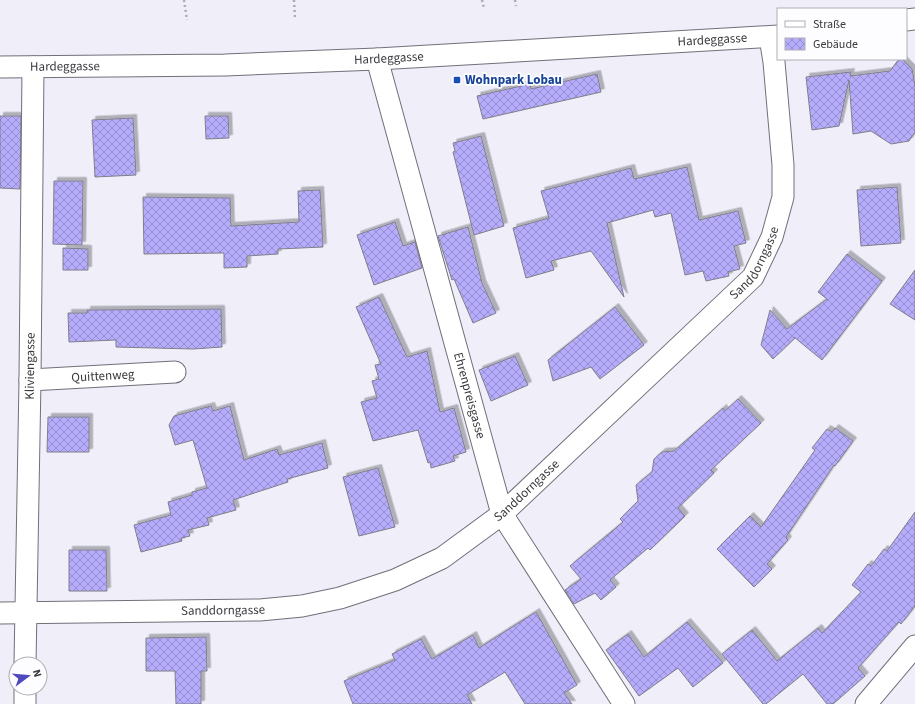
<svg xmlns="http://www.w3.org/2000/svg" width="915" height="704" font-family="'Source Sans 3',sans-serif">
<defs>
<pattern id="building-cross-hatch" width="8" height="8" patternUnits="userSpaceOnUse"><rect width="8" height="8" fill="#b6acfc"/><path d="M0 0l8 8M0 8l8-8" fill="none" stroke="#958dcd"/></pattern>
<filter id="shadow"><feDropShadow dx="3.5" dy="-3.5" stdDeviation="0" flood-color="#0004"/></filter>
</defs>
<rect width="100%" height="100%" fill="#efeef9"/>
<!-- building -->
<path fill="url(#building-cross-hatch)" stroke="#7f7e88" filter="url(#shadow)" d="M899,59H902L912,69L915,86V132L909,141L891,144L871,131L853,134L849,80L839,126L812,130L806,77L851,72L850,76L890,71Z
M597,74L601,92L483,119L477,96L530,84L531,89Z
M0,116H21L20,189L0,188Z
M205,116H228L229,138L206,139Z
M133,118L136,175L95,177L92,120Z
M481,136L504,226L474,235L453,152L455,151L453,143Z
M687,167L699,220L738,211L746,243L734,246L740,269L728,272L729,276L706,281L703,271L685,275L671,213L655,217L653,210L607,223L624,297L591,251L551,261L554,270L526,278L513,228L549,218L541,191L631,168L634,179Z
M54,181H83L82,245L53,244Z
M897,187L901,243L861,246L857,190Z
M320,190L323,247L278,249V254L247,256V267L224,268V253L144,254L143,197L230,198L231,226L299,222L298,191Z
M395,222L403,246L415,242L422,268L374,285L357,235Z
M468,227L482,283L496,313L473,323L454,279L452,280L438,236Z
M63,248L88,249V270H63Z
M847,254L882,281L822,360L794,337L795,338L773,359L761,345L770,310L787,329L827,299L818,292Z
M915,270V320L890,304Z
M379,297L407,357L427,351L440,412L454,408L466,452L453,456L455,461L431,468L430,462L428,463L418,430L373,441L361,402L377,398L372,381L379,379L375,365L381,364L356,307Z
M615,307L644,345L600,379L591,367L553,381L548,360Z
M221,309L222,347L193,349L116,347V340L69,342L68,313H87V310Z
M515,356L528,385L491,401L479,370Z
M738,399L761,423L711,470L714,473L678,508L685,516L650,550L648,548L610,580L616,587L601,600L595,593L574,604L565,590L581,579L570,566L623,522L620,519L638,501L636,485L652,472L654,459L662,452L674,451L723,408L725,411Z
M211,406L213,411L230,406L244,460L277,449L279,455L322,443L328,468L287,479L288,482L233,500L236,510L207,518L209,525L188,530L190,536L181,538L182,541L141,552L134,525L171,515L168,502L192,495V492L207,488L193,440L175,445L169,425L174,416Z
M48,417H89V452H47Z
M835,428L853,441L835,466L834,465L786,537L788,540L767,564L772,569L754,587L717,549L750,516L761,527L815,450L812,448L827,429L832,432Z
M378,468L395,527L359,536L343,477Z
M915,512V606L901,624L899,622L858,668L865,676L833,704H827L803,674L766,704H763L722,654L752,630L777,661L818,628L822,633L861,592L852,585L868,564L871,566L884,549L887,551Z
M69,550H106L107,591H69Z
M536,612L577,685L564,693L572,704H525L505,672L467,695L472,704H353L344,681L395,660L392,654L421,639L432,659L473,635L479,648Z
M687,622L723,663L693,687L678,668L639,696L606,650L628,634L644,657Z
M206,637L207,671H201V704H176L175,671H146V638Z"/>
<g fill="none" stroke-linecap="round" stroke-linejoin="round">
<defs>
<g id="minor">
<path d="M906,20L915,19"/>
<path id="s1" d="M377,59L502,514L624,704"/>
<path id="s2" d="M0,67L225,65L377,59L778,36"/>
<path id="s3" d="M30,380L175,372"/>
<path id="s4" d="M0,613L260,610L302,606L340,598L395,580L442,558L502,514L753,277L772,237L783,197V165L774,62L770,37"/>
<path id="s5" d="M25,664L30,380L33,67"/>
<path d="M25,704V688"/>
<path d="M866,704L915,646"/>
</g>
</defs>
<!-- minor casing -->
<use href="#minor" stroke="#707079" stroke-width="23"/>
<!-- path -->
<path stroke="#acabb3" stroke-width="2.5" stroke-dasharray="2 3" stroke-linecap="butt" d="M184,0L187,20
M294,0L295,18
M482,0L484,9
M515,0L516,6"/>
<!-- minor -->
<use href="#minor" stroke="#fff" stroke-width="21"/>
</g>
<!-- markers -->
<rect fill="#1a4fb4" stroke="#fdfdff" stroke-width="1.5" x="453" y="76" width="8" height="8" rx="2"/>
<g text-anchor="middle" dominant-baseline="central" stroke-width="3.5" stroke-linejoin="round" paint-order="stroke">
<!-- street labels -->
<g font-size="13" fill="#3a393e" stroke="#fdfdff">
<text stroke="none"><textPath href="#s2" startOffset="713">Hardeggasse</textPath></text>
<text stroke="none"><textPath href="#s2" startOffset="389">Hardeggasse</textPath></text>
<text stroke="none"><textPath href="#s2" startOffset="65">Hardeggasse</textPath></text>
<text stroke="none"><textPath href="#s4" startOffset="883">Sanddorngasse</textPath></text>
<text stroke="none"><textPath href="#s5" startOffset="298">Kliviengasse</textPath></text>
<text stroke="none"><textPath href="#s3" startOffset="73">Quittenweg</textPath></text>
<text stroke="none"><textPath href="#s1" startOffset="349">Ehrenpreisgasse</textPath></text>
<text stroke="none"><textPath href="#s4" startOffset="559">Sanddorngasse</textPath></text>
<text stroke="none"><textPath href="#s4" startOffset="223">Sanddorngasse</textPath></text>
</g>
<!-- transit labels -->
<g font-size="13" font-weight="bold" fill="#164399" stroke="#fdfdff" text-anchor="start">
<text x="465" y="80">Wohnpark Lobau</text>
</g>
</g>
<!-- legend -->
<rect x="777" y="8" width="130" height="52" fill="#fdfdff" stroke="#afafb2"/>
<rect x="785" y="21" width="20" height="6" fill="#ffffff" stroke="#afafb2"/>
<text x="813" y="28" font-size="12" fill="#3a393e">Straße</text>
<rect x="785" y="38" width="20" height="12" fill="url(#building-cross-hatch)" stroke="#afafb2"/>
<text x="813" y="48" font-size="12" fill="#3a393e">Gebäude</text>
<!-- north arrow -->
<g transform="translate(28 676) rotate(74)"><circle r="19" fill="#fdfdff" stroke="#afafb2"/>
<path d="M0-3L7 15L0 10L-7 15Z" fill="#4f49c0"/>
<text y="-6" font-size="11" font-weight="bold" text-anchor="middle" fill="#3a393e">N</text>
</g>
</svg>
